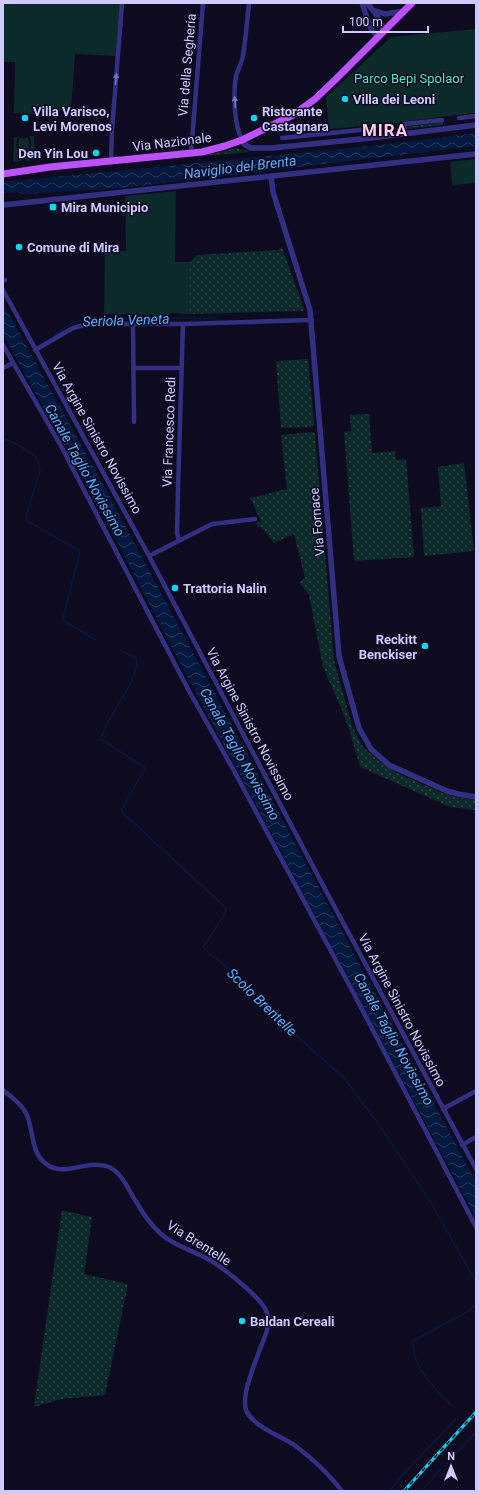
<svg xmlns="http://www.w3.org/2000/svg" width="479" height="1494" font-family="Roboto,sans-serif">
<defs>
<pattern id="grass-dots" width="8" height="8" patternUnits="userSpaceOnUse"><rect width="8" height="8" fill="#0c2a29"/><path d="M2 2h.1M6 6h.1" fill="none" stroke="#2e4849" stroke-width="1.8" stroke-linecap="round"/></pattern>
<pattern id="water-waves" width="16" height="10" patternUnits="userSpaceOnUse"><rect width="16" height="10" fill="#04193f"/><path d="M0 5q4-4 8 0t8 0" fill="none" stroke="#28395c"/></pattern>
</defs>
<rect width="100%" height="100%" fill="#0e0a20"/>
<!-- grass -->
<path fill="url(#grass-dots)" d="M443,122V125L406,129V127Z
M237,148L251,152L201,156Z
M282,247L304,309L303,311L190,314V262L198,255L277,250Z
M308,359L314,425L311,427L281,428L276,361Z
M369,414L372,453L395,451L396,460L406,459L414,557L354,561L344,432L351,431L350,415Z
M313,432L315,434L334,660L352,726L363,747L379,761L397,773L440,792L456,797L476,800V810L450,807L360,767L351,735L342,710L323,667L309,595L299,582L305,578L294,534L274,543L261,527H257L256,523L261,521L250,498L287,489L281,435Z
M464,463L474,551L424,556L421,508L441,506L438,467Z
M62,1210L92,1217L84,1274L128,1284L105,1395L61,1399L34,1407Z"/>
<!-- green -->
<path fill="#0c2a29" d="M3,3H120L116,56L75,54L71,112L58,111L57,115L14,113L15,62H3Z
M476,29L475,113L399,122V123L329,129L326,97L391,37Z
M29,136H34L35,160L25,161V158C30,151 34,145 29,136Z
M14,137H18C13,151 21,150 22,161L13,162Z
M20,137L24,139L27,137C30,143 32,152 24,155C16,152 18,143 20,137Z
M476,159V183L452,185L450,162Z
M176,191L175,262H190V314L171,313L168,317H162L160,315L104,314L105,251H126L125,196Z"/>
<!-- water -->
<path fill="url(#water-waves)" d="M476,133V146L122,188L23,194L17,192L3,193L4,182L380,145Z
M3,303L112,501L476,1182V1218L188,678L121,549L3,334Z"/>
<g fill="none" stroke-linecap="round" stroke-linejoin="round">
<!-- stream -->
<path stroke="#04193f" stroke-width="1.5" d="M50,339L73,322L86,319L216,318
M3,439C12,441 30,451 36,458C39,462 39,467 40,471L26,516L27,521L80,551L63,618L64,621L96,640
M121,651L136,658C143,676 104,720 101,739L145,768L122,809L123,813L225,907L226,910L225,913L204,946V949L244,981L252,996L343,1077L375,1119L431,1203L476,1282
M451,1405C434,1387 412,1368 413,1341L470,1310L476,1304
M390,1491L407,1470L458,1417
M421,1491L476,1432"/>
<!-- minor -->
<path stroke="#333084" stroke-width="4.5" d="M459,118L476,116
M405,134L404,124L442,120
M282,138L370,129L371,138
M242,140C234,125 233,92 236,76C238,69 242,63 243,55C246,38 247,20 249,3
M191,153L203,3
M111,161L112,130L122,3
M3,281L5,280
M3,290L149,556L325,889L476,1169
M133,324L134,422
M3,345L61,446L189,691L233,769L354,994L476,1227
M35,350L73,328L88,324H183L312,320
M3,368L13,363
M134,368H181
M179,541L177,533L178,489L183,324
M149,556L212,524L255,519
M3,1090C11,1097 21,1103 26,1113C34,1129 30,1151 45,1163C63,1179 88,1158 109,1167C122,1173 128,1189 135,1200C142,1212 150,1224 161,1234C173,1245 191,1250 206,1258C220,1265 252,1291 262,1304C266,1309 269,1316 268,1323C268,1332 263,1341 260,1349C255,1363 249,1377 246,1392C245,1398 244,1404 246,1410C254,1428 282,1436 297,1447C314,1460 329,1474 342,1491
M443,1109L476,1091
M462,1145L476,1137"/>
<!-- tertiary -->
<path stroke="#333084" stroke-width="5.5" d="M362,3L370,27L378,38
M367,3C375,13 382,19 383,33
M376,11L385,14L404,11
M242,140L244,144L251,148H272L371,138L476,125
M271,176L273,192L310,310L339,656L359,728L371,749L389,765L447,791L458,794L476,797
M3,205L476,154"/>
<!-- primary -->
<path stroke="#bd50ff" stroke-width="7" d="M3,174L50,167L202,152L225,146L242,140L293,115L315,99L336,79L412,3"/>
<defs>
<path id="rail" d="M404,1491L476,1412"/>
</defs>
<!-- rail casing -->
<use href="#rail" stroke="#00dbf4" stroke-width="3"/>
<!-- rail -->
<use href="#rail" stroke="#0e0a20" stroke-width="1.5" stroke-dasharray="4.5" stroke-linecap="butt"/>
</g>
<!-- one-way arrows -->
<defs><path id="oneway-solid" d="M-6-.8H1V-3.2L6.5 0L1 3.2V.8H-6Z"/></defs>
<g fill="#7975bb">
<use href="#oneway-solid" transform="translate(116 79) rotate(-85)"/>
<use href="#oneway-solid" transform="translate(235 102) rotate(-94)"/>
</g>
<!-- markers -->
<g fill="#00dbf4" stroke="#0e0a20" stroke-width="1.5">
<circle cx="345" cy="99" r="4"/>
<circle cx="25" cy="118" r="4"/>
<circle cx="254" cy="118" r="4"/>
<circle cx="96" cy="153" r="4"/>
<rect x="49" y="203" width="8" height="8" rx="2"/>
<circle cx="19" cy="247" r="4"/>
<circle cx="175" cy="588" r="4"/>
<circle cx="425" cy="646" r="4"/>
<circle cx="242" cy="1321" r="4"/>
</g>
<g text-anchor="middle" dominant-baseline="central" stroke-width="3" stroke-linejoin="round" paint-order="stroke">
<!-- street labels -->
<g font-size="13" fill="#cfc9ff" stroke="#0e0a20">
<text transform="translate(187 65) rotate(-85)">Via della Segheria</text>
<text transform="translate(172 142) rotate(-7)">Via Nazionale</text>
<text transform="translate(169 432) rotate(-88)">Via Francesco Redi</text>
<text transform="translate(97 438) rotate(61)">Via Argine Sinistro Novissimo</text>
<text transform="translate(317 522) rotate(-95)">Via Fornace</text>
<text transform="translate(250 724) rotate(62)">Via Argine Sinistro Novissimo</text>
<text transform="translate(402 1010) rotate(62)">Via Argine Sinistro Novissimo</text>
<text transform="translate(199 1243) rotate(32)">Via Brentelle</text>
</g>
<!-- park labels -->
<g font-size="13" fill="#48ebc2" stroke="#0e0a20">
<text x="409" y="78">Parco Bepi Spolaor</text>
</g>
<!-- poi labels -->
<g font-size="13" font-weight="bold" fill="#cfc9ff" stroke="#0e0a20" text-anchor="start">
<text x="353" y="99">Villa dei Leoni</text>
<text x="33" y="111">Villa Varisco,<tspan x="33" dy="15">Levi Morenos</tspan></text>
<text x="262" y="111">Ristorante<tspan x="262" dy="15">Castagnara</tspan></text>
<text x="88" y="153" text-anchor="end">Den Yin Lou</text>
<text x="61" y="207">Mira Municipio</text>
<text x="27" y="247">Comune di Mira</text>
<text x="183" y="588">Trattoria Nalin</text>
<text x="417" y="639" text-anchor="end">Reckitt<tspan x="417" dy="15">Benckiser</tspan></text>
<text x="250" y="1321">Baldan Cereali</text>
</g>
<!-- water labels -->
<g font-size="14" font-style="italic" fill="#57b1ff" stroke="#0e0a20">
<text transform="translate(240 167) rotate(-7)">Naviglio del Brenta</text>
<text transform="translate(126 320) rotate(-2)">Seriola Veneta</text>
<text transform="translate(85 470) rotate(61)">Canale Taglio Novissimo</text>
<text transform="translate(240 754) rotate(61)">Canale Taglio Novissimo</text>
<text transform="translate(262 1002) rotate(44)">Scolo Brentelle</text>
<text transform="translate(394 1039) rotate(61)">Canale Taglio Novissimo</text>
</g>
<!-- district labels -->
<g font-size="17" font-weight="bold" letter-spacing="1" fill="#ffcbec" stroke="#0e0a20">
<text x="385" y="130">MIRA</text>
</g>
</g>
<!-- border -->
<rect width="479" height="1494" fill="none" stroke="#cfc9ff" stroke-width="8"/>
<!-- north arrow -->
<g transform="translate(451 1466)" stroke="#0e0a20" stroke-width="3" paint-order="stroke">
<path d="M0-3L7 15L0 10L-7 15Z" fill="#cfc9ff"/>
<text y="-6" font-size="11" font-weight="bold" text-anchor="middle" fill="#cfc9ff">N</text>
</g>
<!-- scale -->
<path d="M343 26v6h85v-6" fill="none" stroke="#cfc9ff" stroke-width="2"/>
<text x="349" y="26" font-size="12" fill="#cfc9ff" stroke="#0e0a20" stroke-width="3" paint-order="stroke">100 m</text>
</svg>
